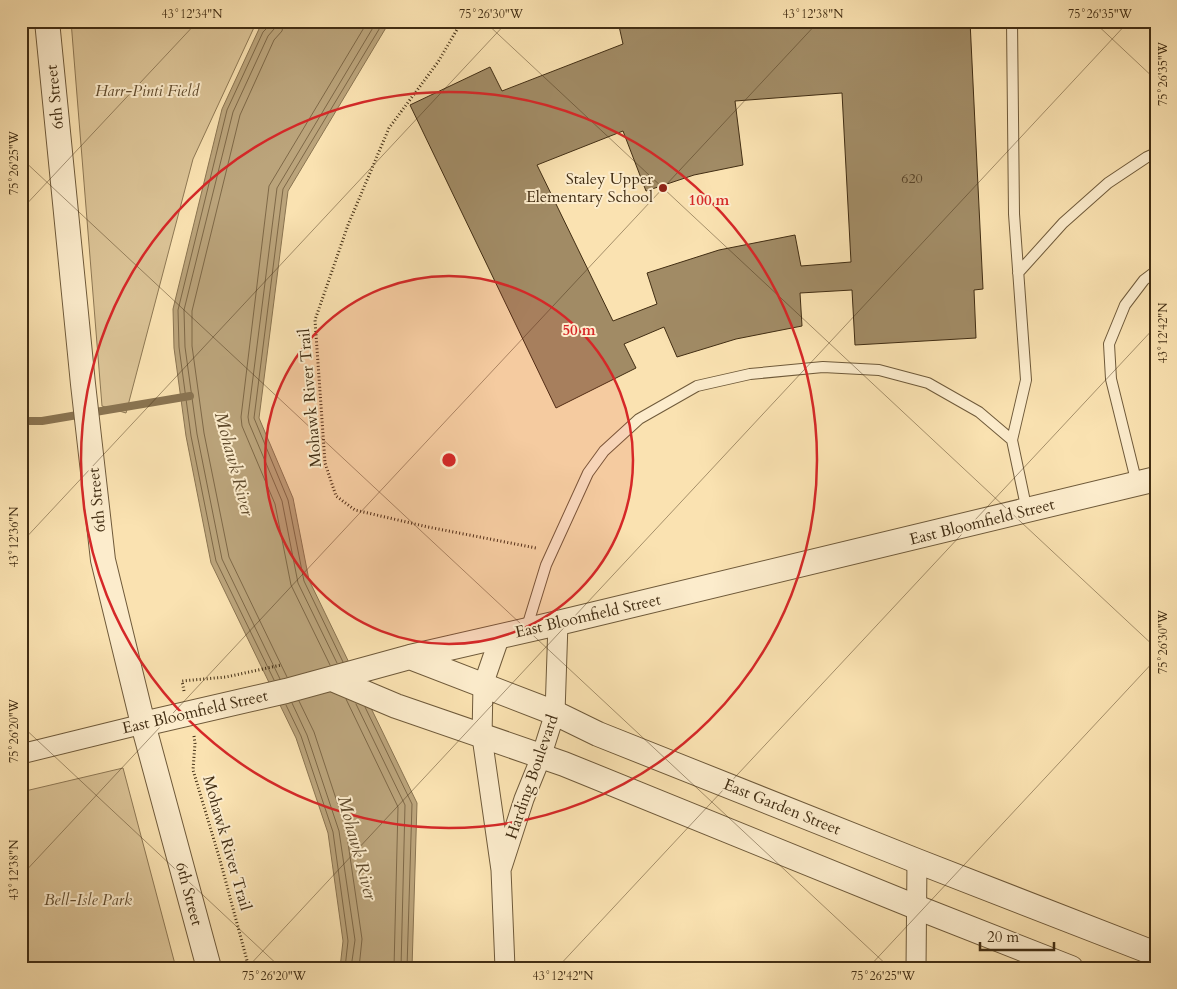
<svg xmlns="http://www.w3.org/2000/svg" width="1177" height="989" font-family="Cardo,serif">
<rect width="100%" height="100%" fill="#fae2b1"/>
<filter id="stains"><feTurbulence type="fractalNoise" baseFrequency=".004" numOctaves="4"/><feColorMatrix values="0 0 0 0 .2 0 0 0 0 .09 0 0 0 0 .02 0 0 0 .5 -.17"/></filter>
<radialGradient id="worn" r=".72"><stop offset=".6" stop-color="#630" stop-opacity="0"/><stop offset="1" stop-color="#630" stop-opacity=".3"/></radialGradient>
<!-- green -->
<path fill="#dbc396" stroke="#8e7854" d="M71,21H257L193,159L126,413L102,406Z
M123,768L176,968H21V792Z"/>
<!-- water -->
<path fill="#bba47b" stroke="#8a7451" d="M267,21H390L288,191L259,418L293,498L309,580L417,803L412,968H340L343,941L328,833L296,738L211,563L186,436L174,348L173,309L222,109L259,29Z"/>
<g fill="none" stroke-linecap="round" stroke-linejoin="round">
<!-- shore -->
<path stroke="#7e6847" stroke-width="1" d="M270,21L269,26L263,32L227,110L178,310L179,347L191,436L216,561L274,680
M276,21L274,29L268,36L233,112L184,310L185,347L197,434L222,559L280,679
M284,21L282,31L274,40L240,115L192,311V346L204,433L229,557L287,677
M343,662L304,581L288,500L254,418L283,189L384,21
M337,663L298,583L282,501L249,423L248,417L277,188L377,21
M330,665L291,585L275,504L242,426L241,417L269,186L368,21
M346,699L398,807L394,968
M299,701L314,732L346,829L362,939L359,968
M292,703L307,735L339,831L355,940L351,968
M356,704L405,805L401,968
M286,705L301,736L333,832L348,941L345,968
M365,707L412,804L407,968"/>
<!-- stream -->
<path stroke="#8a7451" stroke-width="8" d="M21,421H42L190,396"/>
</g>
<!-- building -->
<path fill="#a18b65" stroke="#412d13" fill-rule="evenodd" d="M641,21H697L698,25L727,21H970L983,289L974,290L976,338L855,345L852,290L800,293L802,326L736,339L677,357L664,327L624,344L636,368L556,408L410,105L490,67L502,91L623,44L619,26ZM842,93L851,262L801,266L795,235L719,250L647,273L657,304L613,321L537,165L623,131L646,191L694,175L743,165L735,101Z"/>
<g fill="none" stroke-linecap="round" stroke-linejoin="round">
<defs>
<path id="service" d="M1012,21L1014,214L1026,380L1012,440L1027,511
M1018,273L1063,223L1108,183L1147,157L1156,153
M1137,484L1111,379L1109,344L1125,305L1144,280L1156,271
M526,630L546,565L588,473L604,451L639,419L697,386L750,374L823,367L879,370L928,383L979,412L1012,440"/>
<path id="minor" d="M500,636L483,685L482,737L501,870L505,968
M21,754L143,724
M502,867L524,799L541,757L555,713L558,623
M916,968L917,861"/>
<path id="tertiary" d="M47,21L83,384L103,560L143,724L209,968
M410,657L555,713L598,734L917,861L1156,954
M332,679L396,706L564,764L916,907L1071,968
M143,724L286,691L410,657L558,623L1156,479"/>
</defs>
<!-- service casing -->
<use href="#service" stroke="#6f5a3a" stroke-width="12"/>
<!-- minor casing -->
<use href="#minor" stroke="#6f5a3a" stroke-width="21"/>
<!-- tertiary casing -->
<use href="#tertiary" stroke="#6f5a3a" stroke-width="26"/>
<!-- path -->
<path stroke="#412d13" stroke-width="3" stroke-dasharray="1 2.5" stroke-linecap="butt" d="M462,21L438,62L389,128L348,225L315,320L325,463L336,496L355,510L428,527L536,548
M184,691L182,681L226,677L281,665
M194,736L195,743L193,770L220,860L249,968"/>
<!-- service -->
<use href="#service" stroke="#fceccc" stroke-width="10"/>
<!-- minor -->
<use href="#minor" stroke="#fceccc" stroke-width="19"/>
<!-- tertiary -->
<use href="#tertiary" stroke="#fceccc" stroke-width="24"/>
</g>
<!-- ticks -->
<path fill="none" stroke="#412d13" stroke-width="1" stroke-opacity="0.45" d="M484,21L1156,648M1093,21L1156,80M21,158L890,968M21,210L198,21M21,543L508,21M21,725L281,968M21,876L819,21M247,968L1129,21M557,968L1156,326M868,968L1156,659"/>
<!-- distance rings -->
<circle cx="449" cy="460" r="184" fill="#d62828" fill-opacity=".12"/>
<g fill="none" stroke="#d62828" stroke-width="2.5">
<circle cx="449" cy="460" r="184"/>
<circle cx="449" cy="460" r="368"/>
</g>
<!-- markers -->
<circle fill="#8f2418" stroke="#fceccc" stroke-width="2" cx="663" cy="188" r="5"/>
<g text-anchor="middle" dominant-baseline="central" stroke-width="4" stroke-linejoin="round" paint-order="stroke">
<!-- number labels -->
<g font-size="14" fill="#594428">
<text x="912" y="178">620</text>
</g>
<!-- park labels -->
<g font-size="16" font-style="italic" fill="#604b2d" stroke="#fceccc">
<text x="147" y="91">Harr-Pinti Field</text>
<text x="88" y="900">Bell-Isle Park</text>
</g>
<!-- street labels -->
<g font-size="16" fill="#412d13" stroke="#fceccc">
<text transform="translate(55 97) rotate(-96)">6th Street</text>
<text transform="translate(310 398) rotate(-95)">Mohawk River Trail</text>
<text transform="translate(97 500) rotate(-96)">6th Street</text>
<text transform="translate(982 522) rotate(-14)">East Bloomfield Street</text>
<text transform="translate(588 616) rotate(-13)">East Bloomfield Street</text>
<text transform="translate(195 712) rotate(-13)">East Bloomfield Street</text>
<text transform="translate(532 777) rotate(-71)">Harding Boulevard</text>
<text transform="translate(782 807) rotate(22)">East Garden Street</text>
<text transform="translate(227 843) rotate(74)">Mohawk River Trail</text>
<text transform="translate(189 894) rotate(75)">6th Street</text>
</g>
<!-- poi labels -->
<g font-size="16" fill="#412d13" stroke="#fceccc" text-anchor="end">
<text x="653" y="179">Staley Upper<tspan x="653" dy="18">Elementary School</tspan></text>
</g>
<!-- water labels -->
<g font-size="18" font-style="italic" fill="#604b2d" stroke="#fceccc">
<text transform="translate(234 464) rotate(75)">Mohawk River</text>
<text transform="translate(357 848) rotate(75)">Mohawk River</text>
</g>
</g>
<circle cx="449" cy="460" r="8" fill="#d62828" stroke="#fceccc" stroke-width="2.5"/>
<g font-size="15" text-anchor="middle" font-weight="bold" fill="#d62828" stroke="#fceccc" stroke-width="4" stroke-linejoin="round" paint-order="stroke">
<text x="709" y="205">100 m</text>
<text x="579" y="335">50 m</text>
</g>
<!-- margin -->
<rect width="1177" height="989" fill="none" stroke="#fae2b1" stroke-width="55"/>
<!-- scale -->
<path d="M980 942v8h74v-8" fill="none" stroke="#412d13" stroke-width="2.5"/>
<text x="987" y="942" font-size="15" fill="#412d13" stroke="#fceccc" stroke-width="4" paint-order="stroke">20 m</text>
<rect x="28" y="28" width="1122" height="934" fill="none" stroke="#412d13" stroke-width="2"/>
<g font-size="12" text-anchor="middle" fill="#412d13">
<text x="192" y="18">43°12'34"N</text>
<text x="491" y="18">75°26'30"W</text>
<text x="813" y="18">43°12'38"N</text>
<text x="1100" y="18">75°26'35"W</text>
<text transform="translate(1163 74) rotate(-90)" y="4">75°26'35"W</text>
<text transform="translate(14 163) rotate(-90)" y="4">75°26'25"W</text>
<text transform="translate(1163 333) rotate(-90)" y="4">43°12'42"N</text>
<text transform="translate(14 537) rotate(-90)" y="4">43°12'36"N</text>
<text transform="translate(1163 642) rotate(-90)" y="4">75°26'30"W</text>
<text transform="translate(14 731) rotate(-90)" y="4">75°26'20"W</text>
<text transform="translate(14 870) rotate(-90)" y="4">43°12'38"N</text>
<text x="274" y="980">75°26'20"W</text>
<text x="563" y="980">43°12'42"N</text>
<text x="883" y="980">75°26'25"W</text>
</g>
<rect width="100%" height="100%" filter="url(#stains)"/>
<rect width="100%" height="100%" fill="url(#worn)"/>
</svg>
